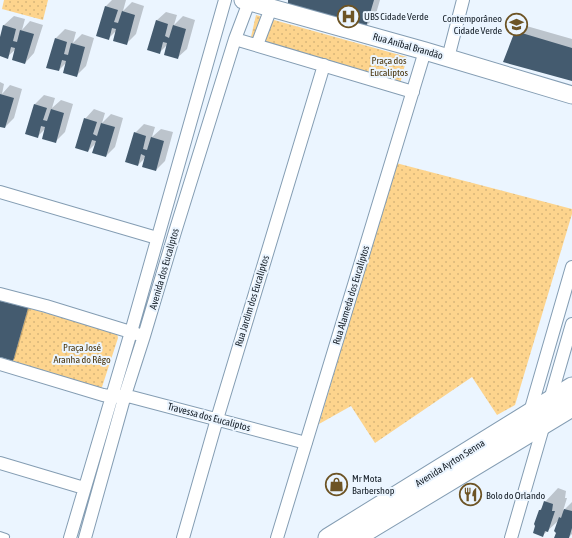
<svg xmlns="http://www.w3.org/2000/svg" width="572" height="538" font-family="'Asap Condensed',sans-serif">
<defs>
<pattern id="grass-dots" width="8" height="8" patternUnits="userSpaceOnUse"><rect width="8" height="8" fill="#fdd48d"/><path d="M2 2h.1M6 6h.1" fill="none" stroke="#d8b67a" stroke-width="1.8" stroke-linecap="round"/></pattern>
</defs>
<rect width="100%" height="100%" fill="#ebf5ff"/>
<!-- grass -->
<path fill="url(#grass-dots)" d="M4,0H48L43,20L2,9Z
M256,15L407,57L400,84L251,37Z
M396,163L572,209V214L515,405L497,415L472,377L375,443L351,406L319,424Z
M28,308L117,333L118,338L102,387L97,388L13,361Z"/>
<!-- shadow -->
<path fill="#0003" d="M112,0H126L123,11L132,2L144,6L136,34L126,44L117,30L109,38L106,6Z
M289,0H380L375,17L366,26Z
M166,12L177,15L174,25L183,16L195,20L187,49L177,58L168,44L159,53L156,21Z
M14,16L25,19L22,30L30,21L43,25L34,53L25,63L16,49L7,57L0,55V40L4,25Z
M523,25L572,39V80L516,32Z
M65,29L76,32L73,43L82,34L94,38L86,66L76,76L67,62L59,70L56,38Z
M0,82L4,84L2,94L10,85L22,89L14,118L5,127L0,125Z
M44,95L55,98L52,108L61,100L73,104L65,132L55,142L46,128L38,136L35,104Z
M94,109L105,113L102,123L111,114L123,118L115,147L106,156L97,142L88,151L85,119Z
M144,124L155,127L152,137L161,129L173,132L165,161L156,170L146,157L138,165L135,133Z
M0,289L30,306L15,358L13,360L0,356Z
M473,484L480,499L478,501L463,488Z
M558,488L566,491L565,498H567L563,511L572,502V534L568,538H555L559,520L543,535L540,510L543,506L545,502Z"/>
<!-- building -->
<path fill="#445b6f" d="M288,0H374L366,27L288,4Z
M105,6L118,10L114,22L118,23L122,11L135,15L127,45L113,41L116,29L112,28L109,40L96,36Z
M156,20L168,24L165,36L169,38L173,25L186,29L178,59L164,55L167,43L163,42L160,54L147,50Z
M3,25L16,29L13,41L17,42L20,30L34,34L25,64L12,60L15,48L11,47L8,59L0,56V37Z
M515,31L572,48V81L503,62Z
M55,38L67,42L64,54L68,55L71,43L85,47L77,77L63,73L66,61L62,60L59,71L46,68Z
M0,94L14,98L5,128L0,127Z
M34,104L47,108L43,120L47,121L51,109L64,113L56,143L42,139L45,127L41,126L38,138L25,134Z
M84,118L97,122L93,134L97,136L101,123L115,127L106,157L92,153L96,141L92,140L88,152L75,148Z
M134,132L146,136L143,149L147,150L151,137L164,141L156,171L142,167L145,156L141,154L138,166L125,162Z
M0,301L28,308L13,361L0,357Z
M471,485L479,502L472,506L462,488Z
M544,501L553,504L552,511H555L548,532L545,531L543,537L533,533L535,526L534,524L539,510H541Z
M564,509L572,511V528L569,538H554L556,533L554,531L559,517L561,518Z"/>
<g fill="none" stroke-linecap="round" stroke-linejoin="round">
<defs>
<path id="lane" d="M0,535L6,537"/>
<path id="street" d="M235,39L413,92
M257,45L271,8
M448,58L463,0
M0,192L157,238
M0,294L46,306L137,334
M0,364L103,395L115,397L124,395L306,443
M550,400L572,324
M530,412L572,267
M0,463L84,488
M70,538L131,332L225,0
M85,538L125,395L144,336L175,232L235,39L249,2
M183,538L217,419L324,65
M277,538L425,51
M511,538L544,424"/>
<path id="secondary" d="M243,0L425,51L572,95"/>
<path id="primary" d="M328,538L572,387
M355,538L572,407"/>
</defs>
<!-- lane casing -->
<use href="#lane" stroke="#849db3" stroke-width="8"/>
<!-- street casing -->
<use href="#street" stroke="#849db3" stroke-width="14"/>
<!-- secondary casing -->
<use href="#secondary" stroke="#849db3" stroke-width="19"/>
<!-- primary casing -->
<use href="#primary" stroke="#849db3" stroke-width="21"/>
<!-- lane -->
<use href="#lane" stroke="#fff" stroke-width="6"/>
<!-- street -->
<use href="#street" stroke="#fff" stroke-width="12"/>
<!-- secondary -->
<use href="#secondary" stroke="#fff" stroke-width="17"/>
<!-- primary -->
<use href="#primary" stroke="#fff" stroke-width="19"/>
</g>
<!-- icons -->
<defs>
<symbol id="hospital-ring" viewBox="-11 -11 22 22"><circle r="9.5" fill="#ebf5ff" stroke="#6d5425" stroke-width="1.5"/><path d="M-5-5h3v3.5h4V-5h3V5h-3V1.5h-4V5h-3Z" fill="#6d5425"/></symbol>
<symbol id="school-ring" viewBox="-11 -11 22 22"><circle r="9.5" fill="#ebf5ff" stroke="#6d5425" stroke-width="1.5"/><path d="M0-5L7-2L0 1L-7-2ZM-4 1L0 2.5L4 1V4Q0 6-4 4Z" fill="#6d5425"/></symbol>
<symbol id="shop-ring" viewBox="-11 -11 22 22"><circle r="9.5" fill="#ebf5ff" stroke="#6d5425" stroke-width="1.5"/><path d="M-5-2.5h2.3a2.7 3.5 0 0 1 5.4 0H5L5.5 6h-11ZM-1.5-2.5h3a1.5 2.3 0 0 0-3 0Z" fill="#6d5425"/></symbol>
<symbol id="restaurant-ring" viewBox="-11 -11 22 22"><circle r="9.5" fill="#ebf5ff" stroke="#6d5425" stroke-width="1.5"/><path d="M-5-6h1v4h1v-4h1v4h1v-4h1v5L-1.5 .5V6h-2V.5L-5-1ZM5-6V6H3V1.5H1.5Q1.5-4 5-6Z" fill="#6d5425"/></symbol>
</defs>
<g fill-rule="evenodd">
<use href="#hospital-ring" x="336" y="4" width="25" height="25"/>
<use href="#school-ring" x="504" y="12" width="25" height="25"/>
<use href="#shop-ring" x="324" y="472" width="25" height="25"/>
<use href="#restaurant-ring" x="458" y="482" width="25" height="25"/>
</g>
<g text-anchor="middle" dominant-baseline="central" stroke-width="4" stroke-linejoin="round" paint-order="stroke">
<!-- poi labels -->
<g font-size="10" fill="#141d26" stroke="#ebf5ff" text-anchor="start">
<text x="364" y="16">UBS Cidade Verde</text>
<text x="502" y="18" text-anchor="end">Contemporâneo<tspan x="502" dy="12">Cidade Verde</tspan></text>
<text x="352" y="478">Mr Mota<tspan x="352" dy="12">Barbershop</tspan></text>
<text x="486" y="495">Bolo do Orlando</text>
</g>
<!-- street labels -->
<g font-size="10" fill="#141d26" stroke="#ebf5ff">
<text transform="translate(408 46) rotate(16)">Rua Aníbal Brandão</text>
<text transform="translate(164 269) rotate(-74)">Avenida dos Eucaliptos</text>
<text transform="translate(351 295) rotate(-73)">Rua Alameda dos Eucaliptos</text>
<text transform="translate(252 301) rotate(-73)">Rua Jardim dos Eucaliptos</text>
<text transform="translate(209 417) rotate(15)">Travessa dos Eucaliptos</text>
<text transform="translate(450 463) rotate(-32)">Avenida Ayrton Senna</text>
</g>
<!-- park labels -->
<g font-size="10" fill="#4a350c" stroke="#ebf5ff">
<text x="389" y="60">Praça dos<tspan x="389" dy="12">Eucaliptos</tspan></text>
<text x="82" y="347">Praça José<tspan x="82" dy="12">Aranha do Rêgo</tspan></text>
</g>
</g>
</svg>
